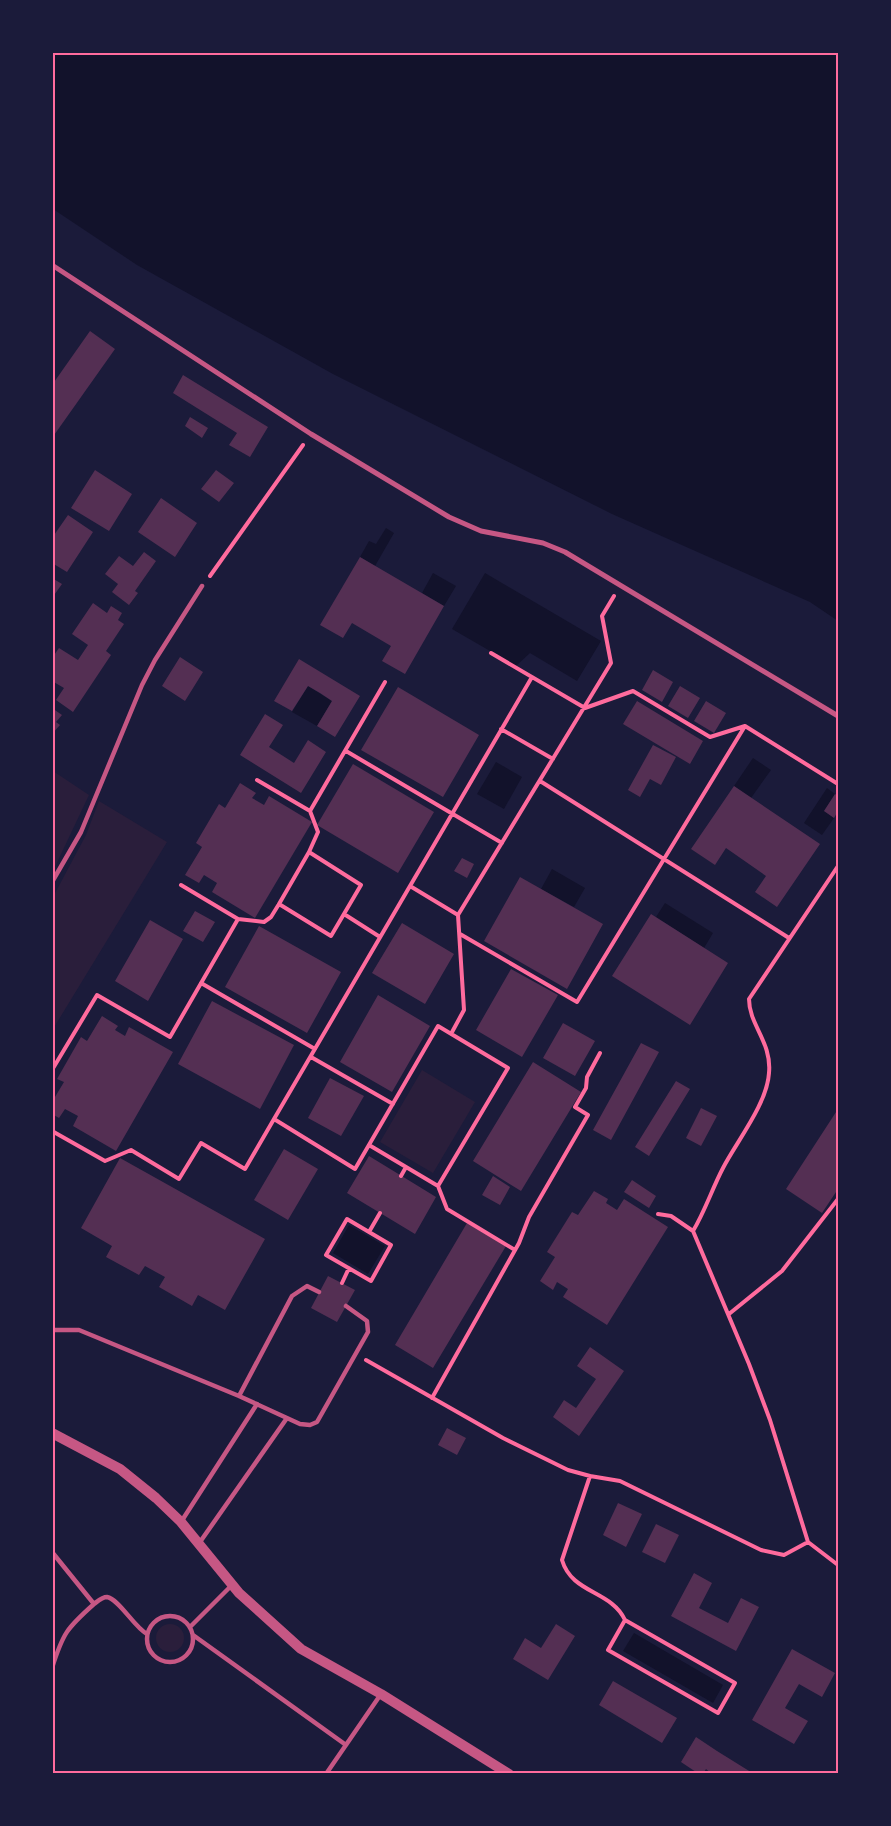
<svg xmlns="http://www.w3.org/2000/svg" width="891" height="1826" font-family="Ubuntu,sans-serif">
<rect width="100%" height="100%" fill="#1b1b3a"/>
<!-- green -->
<path fill="#2a1e3b" d="M53,771L89,795L53,871Z
M99,801L167,842L53,1029V897L86,835Z
M422,1070L475,1102L433,1173L380,1142Z
M156 1638a14 14 0 1 1 28 0a14 14 0 1 1-28 0Z"/>
<!-- water -->
<path fill="#12122b" d="M52,53H838V621L810,602L612,514L333,374L137,265L53,209Z
M386,528L394,533L375,566L360,557L369,541L376,544Z
M433,573L456,586L444,606L422,593Z
M485,573L601,641L577,681L530,653L516,666L452,629Z
M308,686L332,701L317,726L292,712Z
M753,758L771,770L751,798L734,786Z
M496,762L522,777L504,809L477,794Z
M827,788L835,794L824,811L834,818L822,835L804,823Z
M552,869L585,888L574,907L541,889Z
M665,903L713,933L704,948L656,917Z
M349,1225L385,1246L368,1274L333,1253Z
M634,1633L723,1685L713,1703L623,1651Z"/>
<!-- building -->
<path fill="#542f53" d="M90,331L115,349L52,438V385Z
M183,375L268,427L250,457L229,445L237,433L173,393Z
M190,417L208,428L202,438L185,426Z
M95,470L132,494L109,531L71,508Z
M216,470L234,483L219,502L201,489Z
M161,498L197,523L175,557L138,532Z
M68,515L93,532L67,572L52,563V538Z
M144,552L156,561L135,591L138,593L129,605L112,592L118,584L105,574L119,556L133,566Z
M360,557L444,606L405,674L382,661L391,646L352,623L343,638L320,625Z
M52,578L62,584L52,598Z
M93,603L107,613L111,606L122,613L118,620L124,624L106,651L111,655L73,712L56,700L64,688L52,681V658L59,648L78,660L88,645L72,634Z
M180,657L203,672L185,701L162,686Z
M299,659L360,696L335,737L317,726L332,701L320,693L308,686L292,711L274,701Z
M653,670L673,682L662,702L642,690Z
M680,686L700,698L688,718L668,706Z
M398,687L479,735L443,797L361,750Z
M637,701L703,741L690,764L623,724Z
M706,701L726,713L714,733L694,721Z
M52,708L62,715L56,722L60,725L52,734Z
M265,714L283,725L269,747L294,763L308,740L326,752L301,793L240,755Z
M653,745L676,757L661,785L650,779L640,797L628,790Z
M353,764L434,812L398,873L317,825Z
M240,783L256,793L252,798L264,805L269,796L312,822L255,918L212,892L217,883L204,875L199,883L185,875L202,847L196,843L219,804L225,808Z
M734,786L820,844L777,907L755,892L766,876L726,848L715,865L691,849Z
M835,794L838,796V811L834,818L824,811Z
M462,858L474,864L467,878L454,871Z
M520,877L603,924L567,989L484,941Z
M195,911L215,922L203,942L183,931Z
M651,914L728,963L690,1025L612,976Z
M150,920L183,939L148,1001L115,981Z
M402,923L454,954L425,1004L372,973Z
M259,926L341,972L307,1033L225,987Z
M511,969L558,995L522,1057L476,1030Z
M378,995L430,1026L392,1092L340,1062Z
M212,1001L294,1045L260,1109L178,1064Z
M102,1016L118,1026L115,1030L125,1036L129,1027L173,1052L116,1151L73,1126L78,1116L65,1109L59,1118L52,1114V1102L64,1082L57,1079L81,1037L87,1041Z
M563,1023L595,1041L575,1076L543,1058Z
M641,1043L659,1052L611,1140L593,1130Z
M533,1062L581,1092L521,1191L473,1161Z
M330,1078L364,1096L341,1136L308,1118Z
M676,1081L690,1089L649,1156L635,1147Z
M701,1108L717,1116L701,1146L686,1138Z
M838,1109V1189L822,1213L786,1189Z
M284,1149L318,1169L288,1220L254,1200Z
M369,1156L436,1197L415,1234L347,1193Z
M120,1158L265,1239L225,1310L198,1295L192,1306L159,1287L165,1277L145,1266L139,1275L106,1257L112,1246L81,1228Z
M493,1176L510,1187L500,1205L482,1195Z
M632,1180L656,1196L649,1208L624,1192Z
M594,1191L608,1199L606,1203L617,1210L624,1199L668,1227L607,1325L563,1297L568,1289L557,1282L553,1290L540,1281L555,1257L547,1252L572,1212L578,1215Z
M467,1223L506,1246L433,1368L395,1345Z
M328,1276L355,1290L337,1322L311,1308Z
M590,1347L624,1371L579,1436L553,1417L564,1400L576,1408L596,1379L577,1366Z
M447,1428L466,1438L457,1455L438,1445Z
M618,1503L642,1514L626,1547L603,1535Z
M656,1524L679,1535L665,1563L642,1552Z
M694,1573L712,1583L699,1608L728,1623L741,1598L759,1607L736,1651L671,1616Z
M556,1624L575,1636L548,1680L513,1659L525,1638L541,1648Z
M792,1649L835,1673L822,1697L799,1684L785,1708L808,1721L794,1744L752,1720Z
M613,1681L677,1718L662,1743L599,1705Z
M696,1737L717,1751L754,1774H712L706,1769L703,1774H699L681,1762Z"/>
<g fill="none" stroke-linecap="round" stroke-linejoin="round">
<!-- path -->
<path stroke="#ff6b9d" stroke-width="4" d="M210,576L303,445
M491,653L585,708L633,691L710,737L745,726L838,784
M501,729L553,759
M346,751L502,843
M257,780L310,811L385,682
M540,781L789,938
M181,885L238,919L264,922L271,917L279,904L331,936L361,885L309,852L318,832L310,811
M410,886L458,915
M279,904L309,852
M344,914L380,937
M460,934L577,1002L745,726
M201,983L315,1049
M451,1034L464,1010L458,915L611,663L602,616L614,596
M311,1057L393,1104
M52,1070L97,995L170,1037L238,919
M52,1131L105,1161L131,1150L179,1179L201,1143L245,1169L274,1119
M369,1145L438,1186L508,1068L438,1026L355,1169L274,1119L532,677
M401,1176L406,1167
M438,1186L447,1209L515,1250
M658,1214L671,1216L693,1231C705,1211 712,1189 723,1168C737,1141 767,1104 769,1073C772,1042 749,1025 749,999L838,866
M347,1219L391,1245L371,1281L326,1255Z
M693,1231L749,1364L770,1420L808,1542L838,1565
M369,1232L380,1213
M342,1283L349,1268
M729,1314L782,1271L838,1199
M366,1360L503,1438L568,1470L590,1476L620,1481L761,1550L784,1555L808,1542
M432,1398L519,1243L529,1217L588,1115L575,1107L586,1088L587,1077L600,1053
M590,1476L562,1560C572,1594 611,1590 625,1620
M625,1620L735,1683L718,1713L608,1650Z"/>
<!-- service -->
<path stroke="#c65784" stroke-width="4.5" d="M52,882L81,832L142,685L155,660L202,586
M52,1330H79L239,1396L300,1424L310,1425L317,1422L368,1332L367,1321L346,1306
M239,1396L292,1296L307,1286L319,1292
M181,1522L257,1404
M200,1542L287,1418
M52,1552L94,1604C67,1628 63,1633 52,1668
M94,1604C98,1601 102,1597 107,1597C119,1599 134,1627 147,1634
M147 1639a23 23 0 1 1 46 0a23 23 0 1 1-46 0Z
M190,1627L232,1585
M193,1635L346,1745
M326,1774L381,1694"/>
<!-- pedestrian -->
<path stroke="#c65784" stroke-width="5" d="M52,265L311,434L449,517L481,531L543,543L565,552L838,716"/>
<!-- tertiary -->
<path stroke="#c65784" stroke-width="10" d="M52,1433L120,1469L156,1498L181,1522L239,1593L301,1649L381,1694L509,1774"/>
</g>
<!-- border -->
<rect width="891" height="1826" fill="none" stroke="#1b1b3a" stroke-width="108"/>
<rect x="54" y="54" width="783" height="1718" fill="none" stroke="#ff6b9d" stroke-width="2"/>
</svg>
